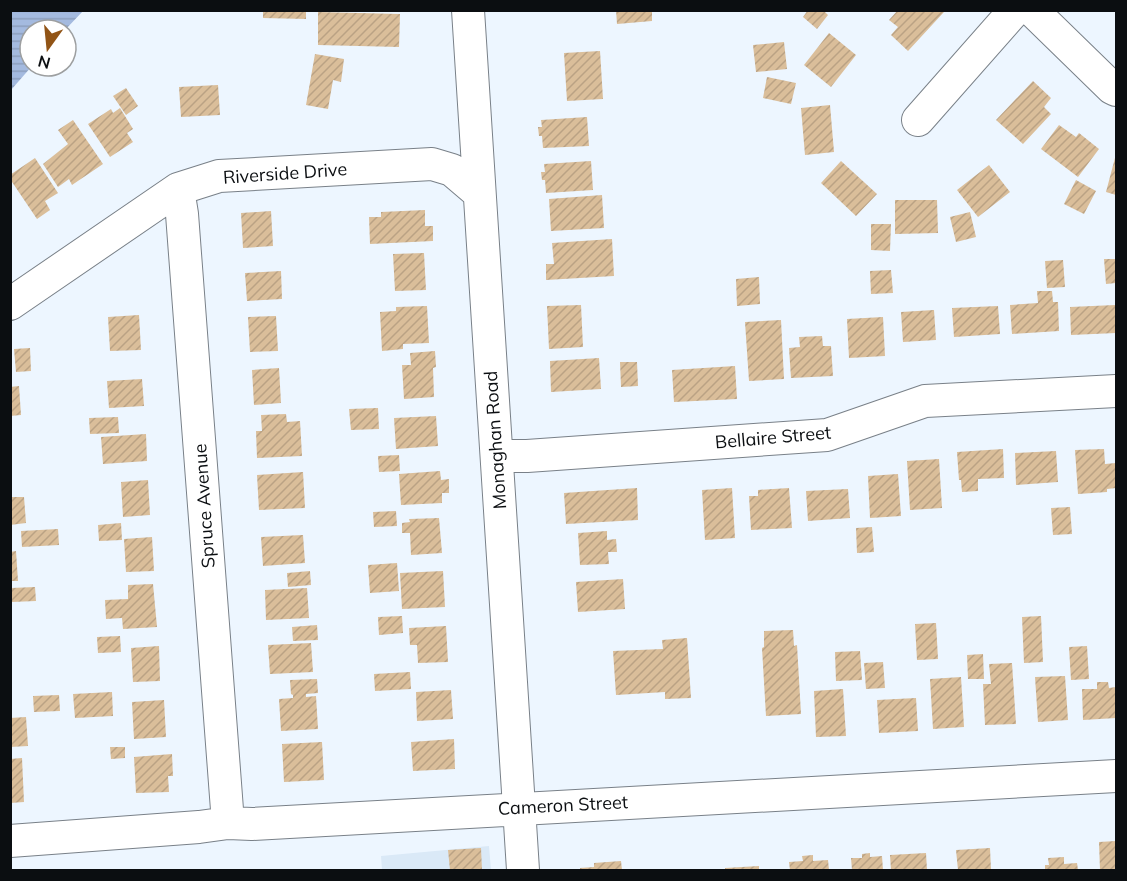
<svg xmlns="http://www.w3.org/2000/svg" width="1127" height="881" font-family="Mulish,sans-serif">
<defs>
<pattern id="water-rules" width="6" height="5" patternUnits="userSpaceOnUse" patternTransform="scale(1.5)"><rect width="6" height="5" fill="#a4badf"/><path d="M0 2.5h6" fill="none" stroke="#8c9fbe"/></pattern>
<pattern id="building-hatch" width="6" height="6" patternUnits="userSpaceOnUse" patternTransform="scale(1.5)"><rect width="6" height="6" fill="#dabe9a"/><path d="M-1 1l2-2M0 6l6-6M5 7l2-2" fill="none" stroke="#baa284"/></pattern>
</defs>
<rect width="100%" height="100%" fill="#edf6ff"/>
<!-- built -->
<path fill="#dae9f7" d="M489,846L491,870H382L381,856Z"/>
<!-- water -->
<path fill="url(#water-rules)" d="M11,10L83,11L65,30H30V66H32L11,90Z"/>
<!-- building -->
<path fill="url(#building-hatch)" d="M263,10H306V19L263,18Z
M616,10H652V21L617,24Z
M808,10H823L828,15L817,29L803,17Z
M898,10H943L944,12L908,51L891,35L898,27L889,20Z
M318,12L400,14L399,47L318,45Z
M829,33L856,55L831,87L804,65Z
M784,42L787,69L756,72L753,45Z
M600,51L603,99L567,101L564,53Z
M315,54L344,59L341,82L333,80L328,109L306,105Z
M767,77L796,83L791,104L763,98Z
M1033,81L1051,98L1044,107L1051,114L1023,144L996,120Z
M218,85L220,115L181,117L179,87Z
M126,88L138,106L126,115L113,96Z
M830,105L834,152L805,155L801,108Z
M120,108L133,129L127,133L133,142L110,157L88,124L111,109L113,113Z
M587,117L589,146L543,148L542,136H539L538,127H542L541,120Z
M73,120L103,164L72,185L69,179L58,187L43,164L68,144L58,130Z
M1059,125L1076,137L1079,133L1099,149L1078,177L1041,149Z
M1116,154V195L1106,192Z
M35,158L58,193L45,201L50,210L37,219L10,179V175Z
M591,161L593,190L546,193L545,180H542L541,172H545L544,164Z
M841,161L877,194L856,216L821,183Z
M989,165L1010,192L978,217L957,190Z
M1076,180L1096,191L1084,214L1064,204Z
M602,195L604,228L551,231L549,199Z
M895,200H937L938,233L895,234Z
M425,210V226H433V241L370,244L369,217H381V212Z
M271,211L273,246L243,248L241,213Z
M970,212L976,237L956,242L950,217Z
M871,224H891L890,251L871,250Z
M612,239L614,276L546,280V264H554L552,243Z
M424,253L426,290L395,291L393,254Z
M1104,259H1116V283L1106,284Z
M1063,260L1065,287L1047,288L1045,261Z
M891,270L893,293L871,294L870,271Z
M281,271L282,299L247,301L245,273Z
M759,277L760,304L737,306L736,279Z
M1037,291H1052L1053,302H1058L1059,331L1012,334L1010,305L1038,303Z
M581,305L583,347L549,349L547,306Z
M1115,305L1116,333L1071,335L1070,307Z
M427,306L429,343L403,344V349L382,351L380,312L396,311V307Z
M998,306L1000,334L954,337L952,308Z
M934,310L936,340L903,342L901,312Z
M139,315L141,350L110,351L108,317Z
M276,316L278,351L250,352L248,317Z
M883,317L885,356L849,358L847,319Z
M781,320L784,379L749,381L745,322Z
M822,336L823,346H831L833,376L791,378L789,348L800,347L799,337Z
M30,348L31,371L16,372L14,349Z
M435,351L436,367L433,368L434,397L404,399L402,365H411L410,353Z
M599,358L601,389L551,392L550,361Z
M620,362H637L638,386L621,387Z
M735,366L737,399L674,402L672,370Z
M279,368L281,403L254,405L252,370Z
M142,379L144,406L109,408L107,381Z
M19,386L21,415L10,416V387Z
M378,408L379,429L351,430L349,409Z
M286,414L287,422L300,421L302,456L257,458L256,431H262L261,415Z
M436,416L438,446L396,449L394,418Z
M118,417L119,433L90,434L89,418Z
M146,434L147,461L103,464L101,437Z
M1003,449L1004,478L978,479V491L962,492L961,480H959L957,452Z
M1104,449L1105,464L1116,463V488L1107,489V492L1078,494L1075,450Z
M1056,451L1058,482L1016,485L1015,453Z
M399,455L400,471L379,472L378,456Z
M939,459L942,508L910,510L907,461Z
M440,471L441,480L449,479V493H442V503L401,505L399,474Z
M303,472L305,508L259,510L257,475Z
M898,474L901,516L870,518L868,476Z
M148,480L150,515L123,517L121,482Z
M637,488L638,520L566,524L564,493Z
M732,488L735,538L705,540L702,490Z
M789,488L792,528L751,530L749,496H758V490Z
M848,489L850,518L808,521L806,491Z
M10,497H24L26,523L10,525Z
M1070,507L1072,534L1053,535L1051,508Z
M396,511L397,526L374,527L373,512Z
M439,518L442,553L411,555L410,533H402V523L410,522L409,519Z
M121,523L122,540L99,541L98,525Z
M872,527L874,552L857,553L856,528Z
M58,529L59,545L22,547L21,531Z
M607,531V540L616,539L617,552H608L609,564L580,565L578,533Z
M303,535L305,563L263,566L261,537Z
M152,537L154,571L126,572L124,539Z
M16,551L18,581H10V552Z
M397,563L399,591L370,593L368,565Z
M310,571L311,585L288,587L287,573Z
M443,571L445,607L402,609L400,573Z
M623,579L625,609L578,612L576,582Z
M153,584L157,627L123,629L122,618L106,619L105,600L128,599V585Z
M35,587L36,601L12,602L11,588Z
M307,588L309,618L266,620L265,590Z
M402,616L403,633L379,635L378,617Z
M1041,616L1043,662L1024,663L1022,617Z
M936,623L938,659L917,660L915,624Z
M317,625L318,640L293,641L292,627Z
M446,626L448,662L418,663L417,645H410L409,628Z
M793,630L794,646L797,645L801,714L766,716L762,648L764,647V631Z
M120,636L121,652L98,653L97,637Z
M687,638L691,698L665,699V692L616,695L613,651L663,649L662,640Z
M311,643L313,672L270,674L268,645Z
M159,646L160,681L133,682L131,648Z
M1087,646L1089,679L1071,680L1069,647Z
M860,651L862,680L836,681L835,652Z
M983,654L984,679H968L967,655Z
M883,662L885,688L866,689L864,663Z
M1012,663L1016,724L985,725L983,684H991L989,664Z
M410,672L411,689L375,691L374,674Z
M1065,676L1068,720L1038,722L1035,677Z
M961,677L964,727L933,729L930,679Z
M317,679L318,693L306,694V697L316,696L318,729L281,731L279,699L293,698V695L291,694L290,680Z
M1097,682H1108L1109,688L1116,687V718L1083,720L1082,689H1097Z
M843,689L846,736L816,737L814,691Z
M451,690L453,719L417,721L416,692Z
M112,692L113,716L75,718L73,694Z
M59,695L60,711L34,712L33,696Z
M916,698L918,731L879,733L877,700Z
M164,700L166,737L134,739L132,702Z
M26,717L28,746L10,747V718Z
M454,739L455,769L413,771L411,742Z
M322,742L324,780L284,782L282,744Z
M110,747H125V758L111,759Z
M172,754L173,776H168L169,792L136,793L134,757Z
M22,758L24,802L10,803V759Z
M1116,841V870H1100L1099,842Z
M481,848L482,870H450L448,850Z
M990,848L991,870H958L956,850Z
M870,853V857L882,856L883,870H852L851,858H862V854Z
M926,853L927,870H891L890,855Z
M813,855V861L828,860L829,870H790L789,862L803,861L802,856Z
M1064,857V864L1077,863L1078,870H1045V865H1049L1048,858Z
M621,861L622,870H580V868L594,867V863Z
M759,866V870H725V868Z"/>
<g fill="none" stroke-linecap="round" stroke-linejoin="round">
<defs>
<path id="minor" d="M468,10L523,870
M1032,10L1112,88L1116,90
M918,120L1015,10
M178,189L182,214L228,823
M10,304L178,189L219,176L432,164L452,170L479,193
M497,456H527L827,435L925,401L1116,391
M10,841L199,827L228,823L252,824L1116,776"/>
</defs>
<!-- minor casing -->
<use href="#minor" stroke="#798088" stroke-width="34"/>
<!-- minor -->
<use href="#minor" stroke="#fff" stroke-width="32"/>
</g>
<g text-anchor="middle" dominant-baseline="central" stroke-width="5" stroke-linejoin="round" paint-order="stroke">
<!-- street labels -->
<g font-size="18" fill="#0b0e11" stroke="#fff">
<text transform="translate(285 173) rotate(-4)">Riverside Drive</text>
<text transform="translate(773 437) rotate(-5)">Bellaire Street</text>
<text transform="translate(495 440) rotate(-94)">Monaghan Road</text>
<text transform="translate(204 506) rotate(-94)">Spruce Avenue</text>
<text transform="translate(563 805) rotate(-3)">Cameron Street</text>
</g>
</g>
<!-- border -->
<rect width="1127" height="881" fill="none" stroke="#0b0e11" stroke-width="24"/>
<!-- north arrow -->
<g transform="translate(48 48) rotate(195)"><circle r="28" fill="#ffffff" stroke="#9d9fa0" stroke-width="1.5"/>
<path d="M0-4.5L10 22L0 15L-10 22Z" fill="#915416"/>
<text y="-9" font-size="16" font-weight="bold" text-anchor="middle" fill="#0b0e11">N</text>
</g>
</svg>
